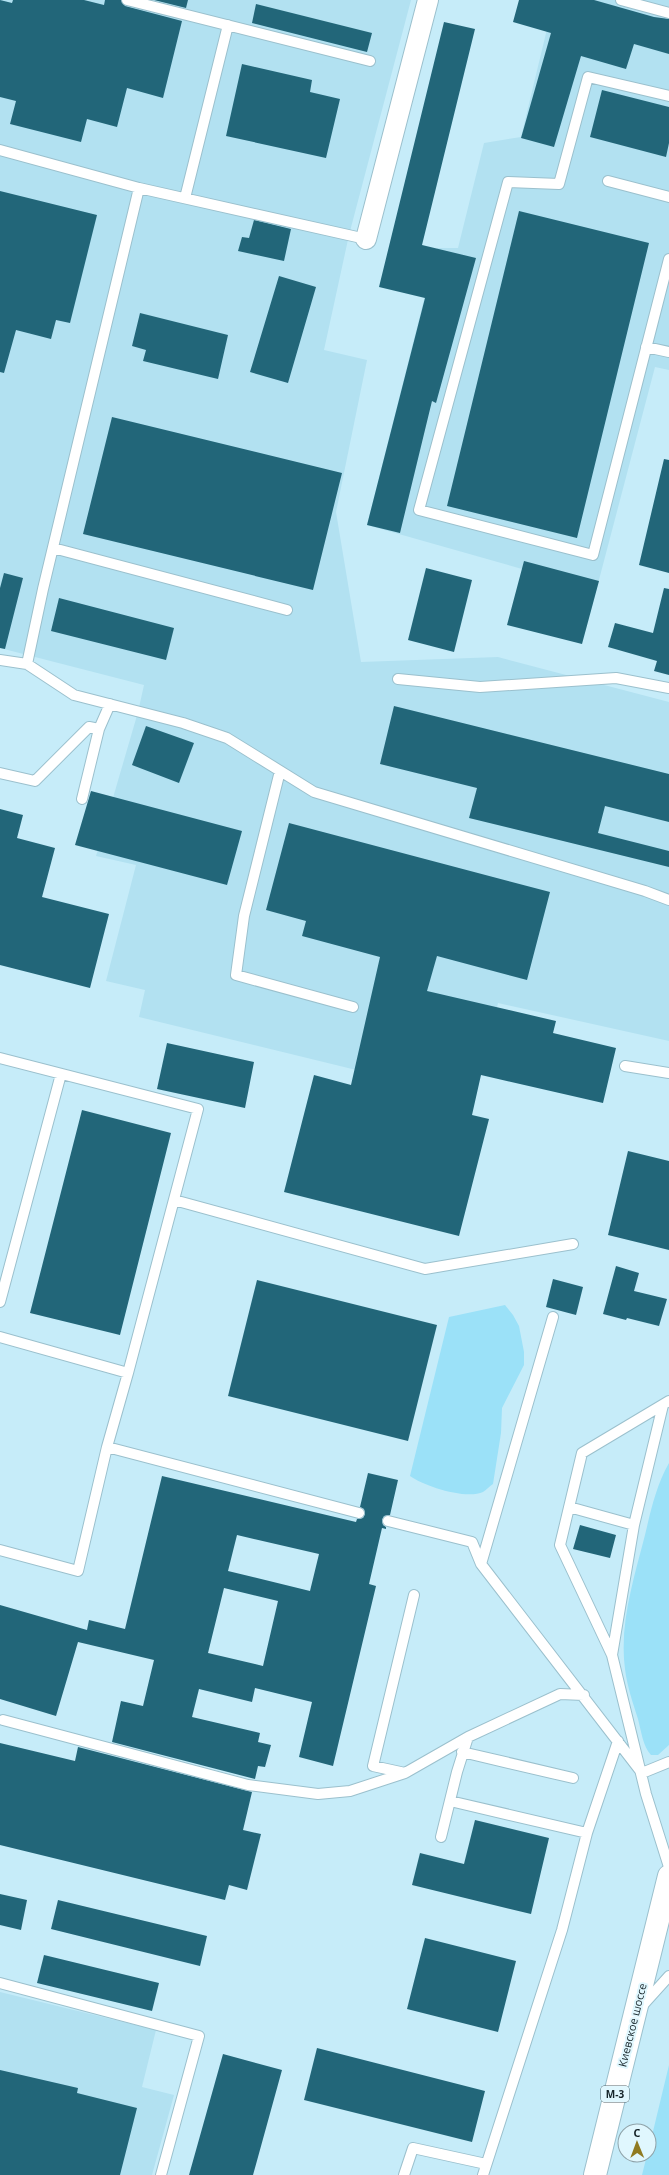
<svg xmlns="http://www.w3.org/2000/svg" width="669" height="2175" font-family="'Open Sans',sans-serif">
<rect width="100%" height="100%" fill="#c6ecf9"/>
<!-- built -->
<path fill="#b2e1f1" d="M0,0H411L349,235L324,350L367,360L336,512L361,662L498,657L669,702V1041L498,1003L475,1099L139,1017L145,990L106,981L136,865L96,856L138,712L144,685L0,648Z
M554,0H669V370L655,367L590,614L522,569L367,525L437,248H458L484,143L521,137Z
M0,1992L156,2030L142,2087L174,2095L152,2175H0Z"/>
<!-- green -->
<path fill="#9be1f8" d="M505,1305L513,1315L519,1326L524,1352V1365L502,1408L501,1433L493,1484C490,1486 486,1490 483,1492C466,1500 424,1486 410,1476L449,1317Z
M669,1463V1745L658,1755H651C643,1747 641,1730 638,1719C633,1703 627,1686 625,1669C619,1624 634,1578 645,1535C651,1510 656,1486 669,1463Z
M669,2065V2175H642L647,2155H649V2148Z"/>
<!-- building -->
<path fill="#226679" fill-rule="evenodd" d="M0,0L12,3L13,0H84L104,5L105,0H121L125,6L182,21L163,98L127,88L117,127L87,119L81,142L10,124L16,101L0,97Z
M154,0H188L186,8Z
M519,0H594L654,17L669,19V54L634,44L626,69L581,56L554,147L521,138L551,33L513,22Z
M256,4L372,33L367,52L252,23Z
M444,22L475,29L422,245L476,258L436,403L432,401L400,533L367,525L425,298L379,287Z
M242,64L312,80L310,92L340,99L326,158L226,136Z
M602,90L669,107V143L666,157L590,137Z
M0,191L97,215L70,323L56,320L51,339L16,330L4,373L0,372Z
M519,211L649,243L577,538L447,506Z
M254,220L291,229L284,261L238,251L242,237L249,238Z
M279,276L316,287L288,383L250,372Z
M140,313L228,335L218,379L143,361L146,350L132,346Z
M112,417L342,473L313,590L83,534Z
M664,459L669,460V573L639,565Z
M524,561L599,581L582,644L507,625Z
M426,568L472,580L454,652L408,640Z
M4,573L23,578L5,649L0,648V588Z
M664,588L669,589V675L654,671L657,661L608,647L615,623L653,633Z
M59,598L174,628L166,660L51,631Z
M394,706L669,774V822L605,806L598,833L669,851V867L469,818L477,788L380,764Z
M146,726L194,743L179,783L132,765Z
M91,791L242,831L227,885L75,845Z
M0,809L23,815L17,838L55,848L42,897L109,914L90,988L0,965Z
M289,823L550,892L527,980L437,956L427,991L556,1021L553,1033L616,1048L603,1103L481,1075L472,1115L489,1119L459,1236L284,1192L314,1075L351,1085L380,957L302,936L306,921L266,910Z
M167,1043L254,1062L245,1108L157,1089Z
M82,1110L171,1133L120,1335L30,1313Z
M628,1151L669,1161V1250L608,1235Z
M616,1266L639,1273L634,1291L667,1299L659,1326L627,1318L626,1320L603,1314Z
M553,1279L583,1287L576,1315L546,1307Z
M257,1280L437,1325L408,1441L228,1396Z
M368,1473L398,1480L390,1515L384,1516L382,1520L383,1525L386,1527V1529L382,1528L369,1584L376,1586L333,1766L299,1757L312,1702L255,1688L252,1702L199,1689L192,1717L260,1733L258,1742L271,1745L265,1767L258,1766L255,1779L112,1742L121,1701L143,1706L154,1660L78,1642L56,1716L0,1699V1605L87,1630L89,1620L125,1629L162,1476L356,1522L357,1519L363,1518L365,1514L364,1509L360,1507ZM237,1535L319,1554L310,1591L228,1571ZM224,1588L278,1601L263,1666L208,1653Z
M580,1525L616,1535L610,1558L573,1549Z
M0,1743L75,1761L78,1747L252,1792L243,1830L261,1834L247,1890L229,1885L225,1900L0,1845Z
M475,1820L549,1838L531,1914L412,1885L420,1853L464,1864Z
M0,1894L27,1900L21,1930L0,1925Z
M58,1900L207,1936L200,1966L51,1929Z
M425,1938L516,1961L498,2032L407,2009Z
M44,1955L159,1983L152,2011L37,1983Z
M317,2048L485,2091L472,2142L304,2100Z
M223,2054L282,2070L253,2175H189Z
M0,2070L78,2088L77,2093L137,2108L120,2175H0Z"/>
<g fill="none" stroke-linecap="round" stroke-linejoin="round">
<defs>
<path id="service" d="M127,0L370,61
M621,0L669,13
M669,96L588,77L559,184L508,182L419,510L593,555L669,259
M0,150L139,188
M608,181L669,197
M185,198L228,25
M366,239L139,188L43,589L27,664L74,695L183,723L227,738L314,792L645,891L669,900
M646,347L669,352
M53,548L287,610
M0,660L27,664
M398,679L480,687L616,678L669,688
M280,771L244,916L236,975L353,1007
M0,773L35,781L89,727L99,729
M82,799L99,729L110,704
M0,1058L198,1109L128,1373L0,1337
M625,1066L669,1073
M174,1200L425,1269L573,1244
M0,1302L61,1074
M669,1401L582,1453L560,1545L612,1655L646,1794L669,1867
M107,1447L359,1513
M569,1507L634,1525
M388,1521L472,1542L481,1564L642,1773L669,1762
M0,1550L78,1571L107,1447L128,1373
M481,1564L553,1317
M414,1595L373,1766L405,1773L468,1737
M612,1655L634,1525L663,1405
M3,1720L248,1785L318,1794L350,1791L405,1773
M462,1752L573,1778
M450,1801L587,1833
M441,1837L457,1772L468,1737L560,1694L584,1695
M0,1983L199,2036L161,2175
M642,2006L669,1976
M404,2175L413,2148L486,2164
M483,2175L562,1930L587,1833L618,1741"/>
<path id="minor" d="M366,239L428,0"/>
<path id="trunk" d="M595,2175L669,1876"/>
</defs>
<!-- service casing -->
<use href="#service" stroke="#9bc0cd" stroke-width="12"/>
<!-- minor casing -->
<use href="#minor" stroke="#9bc0cd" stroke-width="22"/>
<!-- trunk casing -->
<use href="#trunk" stroke="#9bc0cd" stroke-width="24"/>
<!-- service -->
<use href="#service" stroke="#fff" stroke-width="10"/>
<!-- minor -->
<use href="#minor" stroke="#fff" stroke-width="20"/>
<!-- trunk -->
<use href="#trunk" stroke="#fff" stroke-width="22"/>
</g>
<g text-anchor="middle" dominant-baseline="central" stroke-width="4" stroke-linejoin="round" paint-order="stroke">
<!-- shield labels -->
<rect fill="#e0f7fe" stroke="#536369" stroke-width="1" x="601" y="2086" width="28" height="16" rx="3"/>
<g font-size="10" font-weight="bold" fill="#162429">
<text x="615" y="2094">М-3</text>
</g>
<!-- street labels -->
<g font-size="11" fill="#162429" stroke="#e0f7fe">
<text transform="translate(632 2025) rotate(-76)">Киевское шоссе</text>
</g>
</g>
<!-- north arrow -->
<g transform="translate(637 2143) rotate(359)"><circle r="19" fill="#e0f7fe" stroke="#8fa3a9"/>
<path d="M0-3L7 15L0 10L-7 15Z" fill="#907b21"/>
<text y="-6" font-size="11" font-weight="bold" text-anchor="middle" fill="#162429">С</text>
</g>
</svg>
